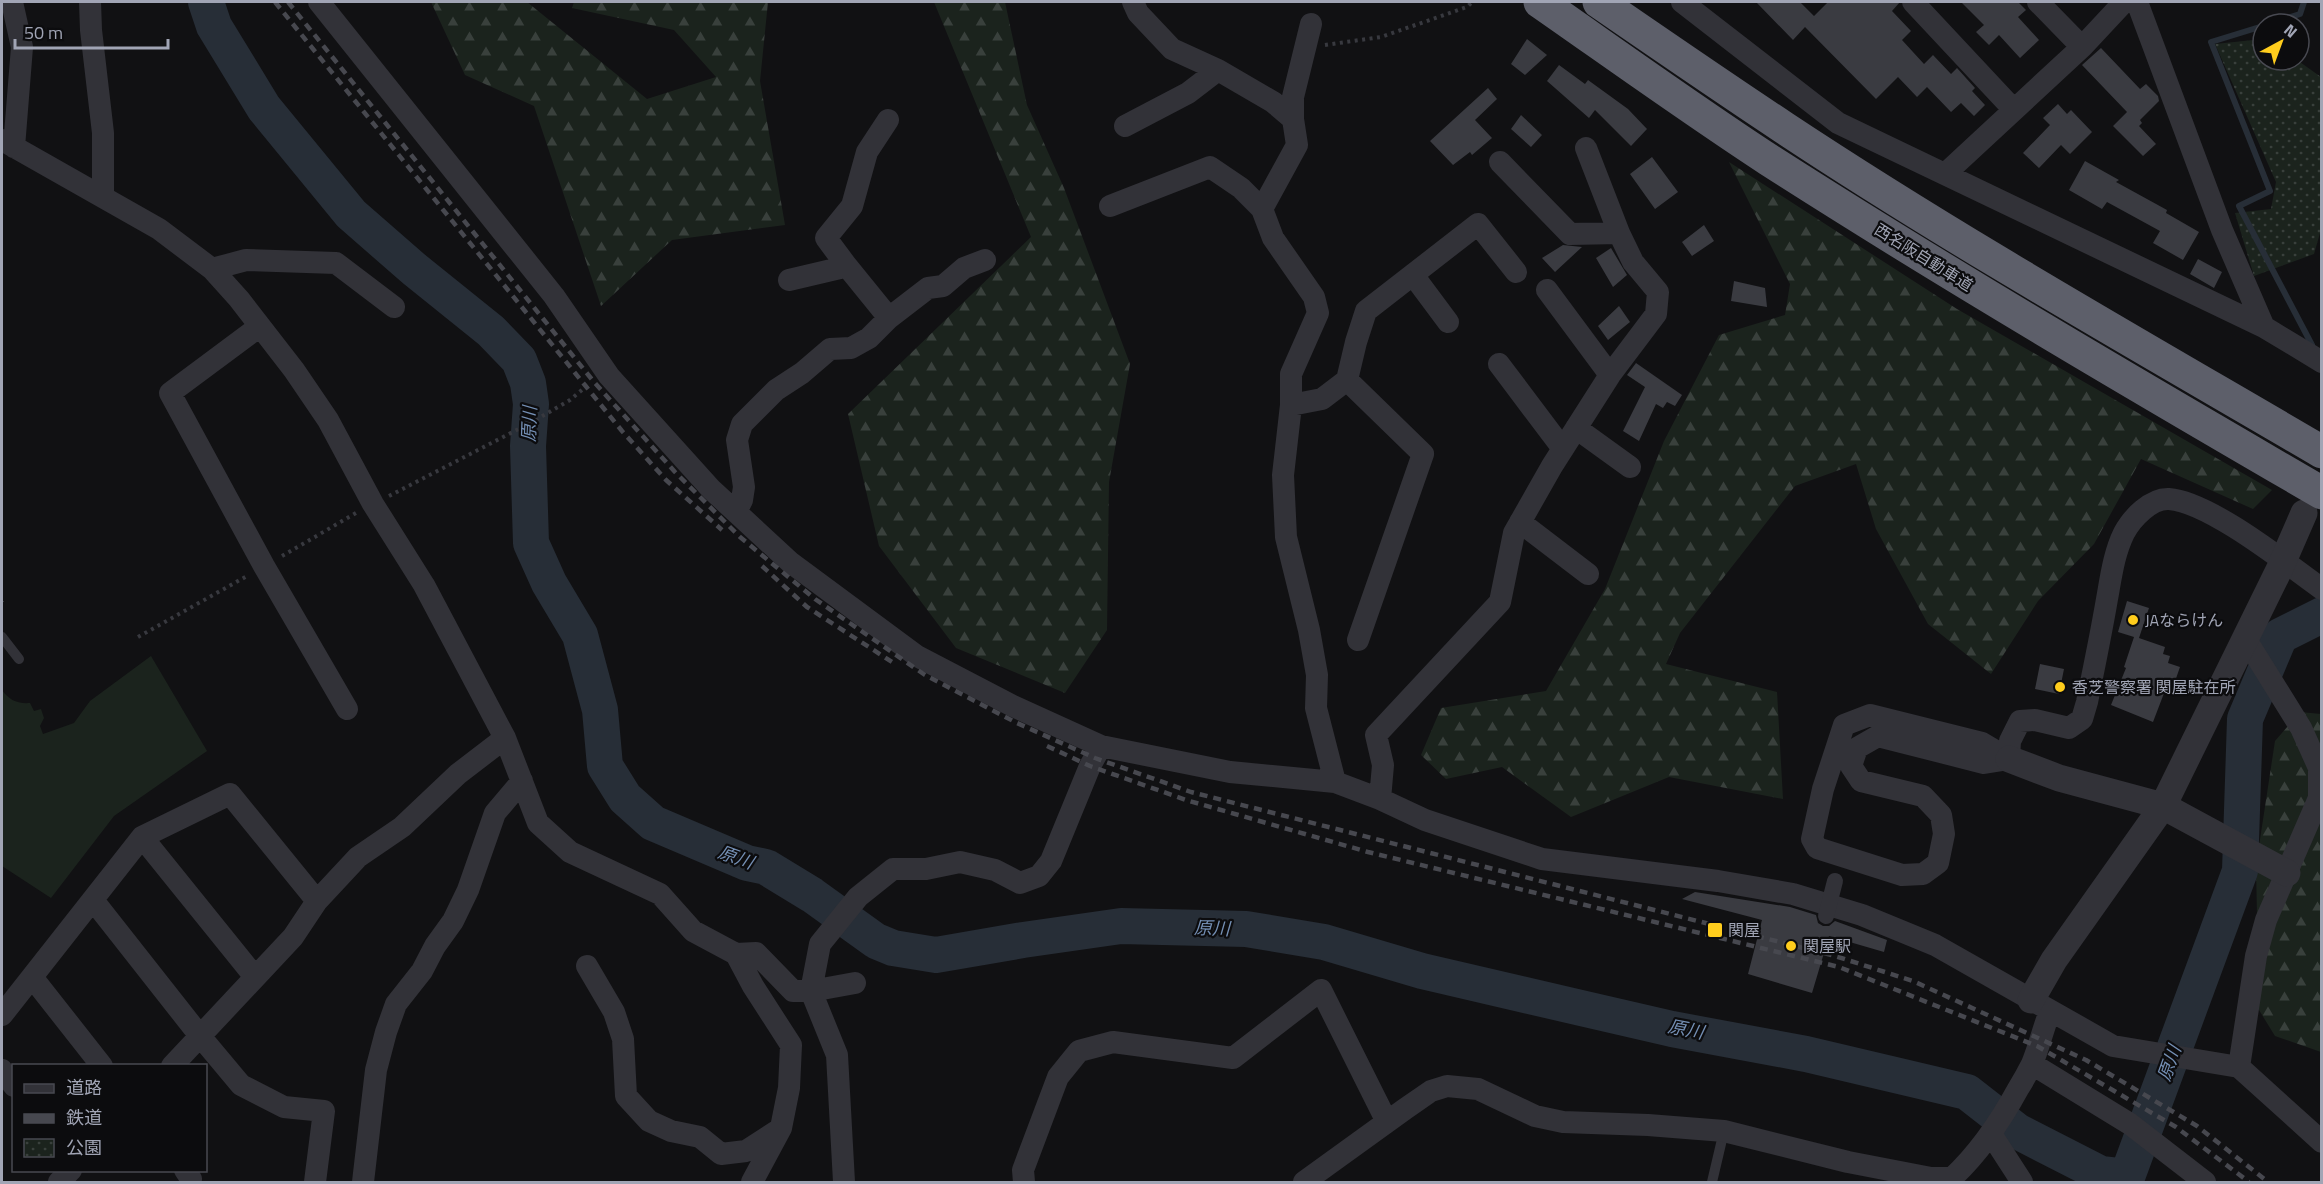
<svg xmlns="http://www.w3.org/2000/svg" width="2323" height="1184" font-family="'Titillium Web','Noto Sans JP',sans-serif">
<defs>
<pattern id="forest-firs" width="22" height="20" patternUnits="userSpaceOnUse" patternTransform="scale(1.5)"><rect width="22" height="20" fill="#1b231d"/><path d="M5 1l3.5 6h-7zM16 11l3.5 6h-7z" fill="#39403c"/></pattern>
<pattern id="park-dots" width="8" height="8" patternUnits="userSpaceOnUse" patternTransform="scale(1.5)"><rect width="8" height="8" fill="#1b231d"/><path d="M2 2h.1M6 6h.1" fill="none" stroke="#39403c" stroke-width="1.8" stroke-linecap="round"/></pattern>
</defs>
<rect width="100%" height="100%" fill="#111113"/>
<!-- forest -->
<path fill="url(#forest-firs)" d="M431,2H527L647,99L716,77L674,30L572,8L574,2H768L760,81L785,225L672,240L601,306L534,106L465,75Z
M934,2H1005L1027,105L1064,188L1130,364L1109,482L1107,630L1065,693L956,648L879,546L848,414L1031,237Z
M1729,162L1957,309L2272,490L2253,509L2141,459L2094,544L2038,601L1991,674L1928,624L1876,529L1856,464L1795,486L1680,633L1666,664L1777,692L1783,799L1669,777L1571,817L1502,767L1446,779L1421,755L1441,708L1546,691L1605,589L1664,441L1719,335L1785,315L1790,284Z
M2300,712L2321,714V1052L2275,1036L2259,1010L2256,866L2275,741Z"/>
<!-- park -->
<path fill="url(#park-dots)" d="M2263,39V60H2297L2321,77L2322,226L2314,254L2254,276L2235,213L2271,209L2276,182L2215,44Z"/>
<!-- garden -->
<path fill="#1b231d" d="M151,656L207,751L114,816L51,898L2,866V690C9,700 17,704 30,703L34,711L41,709L44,718L40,726L43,734L74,723L90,701Z"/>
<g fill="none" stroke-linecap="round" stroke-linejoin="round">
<!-- stream -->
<path stroke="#272e37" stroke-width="6" d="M2269,24L2300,14L2304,2
M2263,26L2211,42L2270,191L2239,206L2312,345
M2127,1177L2135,1182"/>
<!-- river -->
<path stroke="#272e37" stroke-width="36" d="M206,2L214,26L264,108L351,214L414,269L491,331L519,360L528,383L531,404L528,446L531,543L549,583L580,635L600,710L605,766L625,798L653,823L747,863L766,867L812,895L876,941L893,948L936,955L1023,940L1121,926L1246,929L1324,942L1422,971L1581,1008L1672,1029L1806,1054L1967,1092L2017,1131L2101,1174L2127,1177L2240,871L2245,719L2280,636L2322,615"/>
</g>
<!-- building -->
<path fill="#3a3b41" d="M1756,2H1800L1814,16L1828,2H1900L1892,11L1911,31L1902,40L1924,64L1933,55L1951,74L1957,68L1975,88L1972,91L1985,105L1974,116L1961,103L1951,112L1927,87L1917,97L1898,77L1876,99L1805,27L1793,40Z
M1961,2H2018L2026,10L2018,17L2039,40L2020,58L1999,35L1989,45L1976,32L1984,25Z
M1527,39L1547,55L1525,75L1511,64Z
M2101,48L2140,89L2146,84L2158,96L2159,101L2140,120L2142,123L2139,126L2156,144L2143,156L2113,126L2127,112L2082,65Z
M1559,65L1585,84L1588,80L1628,109L1647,129L1631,146L1595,110L1589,118L1547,81Z
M1488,88L1497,99L1475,120L1492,138L1472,155L1470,152L1453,165L1430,141Z
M2058,104L2067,114L2071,110L2092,132L2070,154L2061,145L2039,168L2023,153L2050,125L2043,118Z
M1521,115L1542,135L1531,147L1511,129Z
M1652,157L1678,192L1655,209L1630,174Z
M2085,161L2119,180L2116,182L2167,210L2166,213L2199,232L2183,260L2153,243L2160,231L2107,202L2102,209L2069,190Z
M1704,225L1714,241L1692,256L1682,242Z
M1563,245L1582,247L1555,272L1542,258Z
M1611,248L1627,275L1613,287L1596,258Z
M2198,259L2222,272L2214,288L2190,274Z
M1734,281L1765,288L1767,307L1731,301Z
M1619,306L1630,322L1608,340L1598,326Z
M1636,363L1682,395L1675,406L1667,402L1663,408L1656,404L1639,441L1623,431L1645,387L1627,375Z
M2127,601L2149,608L2139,638L2165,647L2163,654L2170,656L2168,663L2180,667L2172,690L2166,688L2153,722L2111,705L2126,668L2124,667L2134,637L2118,632Z
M2040,664L2064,669L2059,694L2035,689Z
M1695,892L1790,907L1816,915L1818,923L1823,926H1829L1835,921L1887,940L1884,952L1829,936L1812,993L1748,974L1762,920L1682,899Z"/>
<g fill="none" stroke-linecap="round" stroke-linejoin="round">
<!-- path -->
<path stroke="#38393f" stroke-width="4" stroke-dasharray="3 4.5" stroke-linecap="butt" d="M1325,45L1381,37L1467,7L1472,2
M389,496L534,421L570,400L589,384
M282,556L356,513
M2,601V602
M138,637L247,576"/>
<!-- service -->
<path stroke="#323238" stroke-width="10" d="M2,637L19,659
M1712,1182L1724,1131"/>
<!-- minor -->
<path stroke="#323238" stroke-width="22" d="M12,2L22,47L14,147
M90,2L91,30L103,133V197
M319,2L554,296L609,376L711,489L790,562L917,656L1013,706L1101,746L1230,772L1335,782L1380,799L1425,820L1542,859L1718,881L1793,894L1862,915L1935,945L2113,1046L2239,1067L2322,1142
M1133,2L1138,13L1172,49L1218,70
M1682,2L1838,123L2264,327
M1913,2L2014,110
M2038,2L2082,47
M2137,2L2222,230L2264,327L2322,362
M1293,119V97L1311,24
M1125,126L1188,93L1218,70L1273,102L1293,119L1297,145L1262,209
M2,140L159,229L212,269L239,299L294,370L328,420L373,504L424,585L505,738L538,823L570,852L660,894L693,931L736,954L753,986L791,1045L789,1088L781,1128L752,1182
M1500,162L1570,234L1619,233
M1945,174L2082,47L2124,2
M1110,206L1210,167L1241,188L1262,209L1273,238L1314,297L1318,313L1291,374V405L1283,475L1286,537L1309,630L1317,675L1316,708L1335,782
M846,265L826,238L852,206L867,152L888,120
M212,269L246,260L336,263L394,307
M1413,275L1448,322
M789,280L840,268L846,265L889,318
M1547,290L1610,375
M260,326L170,393L264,566L347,709
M1499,364L1563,449
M1347,380L1423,454L1358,640
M1291,405L1322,399L1347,380L1356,342L1366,311L1478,224L1516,272
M1576,428L1630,467
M736,512L742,500L744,487L737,440L742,424L776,390L802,373L830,349L851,348L869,338L889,318L928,288L943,286L964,268L985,260
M1520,522L1588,574
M1870,715L1982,743L2009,759L1984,763L1878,736L1857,748L1851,766L1861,781L1923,796L1941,815L1944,834L1938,863L1923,874L1902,875L1817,848L1812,839L1823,789L1844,725Z
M2009,759L2010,741L2020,721L2035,720L2069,728L2082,719L2087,702C2094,668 2101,634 2107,599C2111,577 2114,553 2124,533C2132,518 2151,498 2169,499C2210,502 2287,564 2322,589
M1380,799L1383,765L1376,735L1500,602L1514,533L1552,466L1610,375L1656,314L1658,292L1633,262L1619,233L1586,148
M142,837L255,977
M93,900L200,1036L241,1085L284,1107L324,1111L315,1182
M736,954L756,953L793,991H811L820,944L858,897L893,869H926L960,862L995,870L1020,883L1039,876L1051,861L1090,766L1101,746
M587,966L614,1012L623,1039L626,1096L649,1121L671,1131L700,1137L721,1154L746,1151L780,1129
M32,977L102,1066
M2,1015L142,837L230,794L317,901
M2032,1064L2130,1124L2205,1182
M172,1066L293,937L317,901L358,857L402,827L458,774L505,738
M2239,1067L2256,956L2266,920L2319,798V768L2301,728L2245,638
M2,1070L14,1086
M1991,1134L2022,1182
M185,1170L191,1179
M59,1182L71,1170
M363,1182L376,1070L386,1032L396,1004L422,971L435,946L453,921L468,890L495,813L522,781
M844,1182L837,1055L811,991L855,983
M1024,1182L1023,1170L1058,1077L1079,1051L1113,1042L1233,1058L1321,990L1387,1122
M1304,1182L1405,1109L1431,1091L1447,1086L1478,1089L1535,1116L1563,1122L1648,1125L1724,1131L1848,1162L1931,1178H1952C1980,1152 2000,1122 2018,1089C2023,1081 2028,1072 2032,1064C2039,1047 2043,1029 2050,1011"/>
<!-- tertiary -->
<path stroke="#323238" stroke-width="27" d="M2009,759L2059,778L2163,806L2287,873
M2031,1000L2054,960L2163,806L2280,568L2304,513"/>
<!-- motorway -->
<path stroke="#5d5f6a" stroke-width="33" d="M1540,2C1616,55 1691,109 1769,160C1950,276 2136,385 2322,493
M1599,2C1660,44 1721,86 1783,127C1958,243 2141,346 2322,452"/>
<!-- rail -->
<path stroke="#47484f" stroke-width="4.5" stroke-dasharray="8 6" stroke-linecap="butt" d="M275,2L622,431L666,480L722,530
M288,2L594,382L675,472L740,537L815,599L925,675L1017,723L1095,758L1191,792L1835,956L1913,981L2086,1060L2197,1126L2268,1182
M762,566L807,607L892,662
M1047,746L1090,766L1186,800L1368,852L1839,967L2037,1046L2176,1127L2249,1182"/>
<!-- pedestrian-bridge -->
<path stroke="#323238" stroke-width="16" d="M1826,916L1835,881"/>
</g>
<!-- markers -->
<g fill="#ffcd1d" stroke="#0c0c0e" stroke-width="2">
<circle cx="2133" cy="620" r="6"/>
<circle cx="2060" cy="687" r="6"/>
<rect x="1707" y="922" width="16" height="16" rx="3"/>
<circle cx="1791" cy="946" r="6"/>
</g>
<g text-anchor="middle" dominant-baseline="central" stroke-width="4.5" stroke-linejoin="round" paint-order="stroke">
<!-- street labels -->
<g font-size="16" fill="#a1a5b5" stroke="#0c0c0e">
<text transform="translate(1924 257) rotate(32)">西名阪自動車道</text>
</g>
<!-- poi labels -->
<g font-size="16" fill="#a1a5b5" stroke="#0c0c0e" text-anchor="start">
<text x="2145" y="620">JAならけん</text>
<text x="2072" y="687">香芝警察署 関屋駐在所</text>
<text x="1728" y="930">関屋</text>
<text x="1803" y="946">関屋駅</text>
</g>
<!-- water labels -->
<g font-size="18" font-style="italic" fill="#748fb4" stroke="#0c0c0e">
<text transform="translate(529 424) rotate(-88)">原川</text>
<text transform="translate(736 857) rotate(20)">原川</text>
<text transform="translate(1212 928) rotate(2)">原川</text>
<text transform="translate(1686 1029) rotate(11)">原川</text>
<text transform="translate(2169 1063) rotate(-70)">原川</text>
</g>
</g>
<!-- border -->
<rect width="2323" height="1184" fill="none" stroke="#a1a5b5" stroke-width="6"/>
<!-- legend -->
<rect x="12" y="1064" width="195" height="108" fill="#0c0c0e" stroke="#484951" stroke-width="1.5"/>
<rect x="24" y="1084" width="30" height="9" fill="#323238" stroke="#484951" stroke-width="1.5"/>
<text x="66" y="1094" font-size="18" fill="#a1a5b5">道路</text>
<rect x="24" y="1114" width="30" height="9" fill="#47484f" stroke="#484951" stroke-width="1.5"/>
<text x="66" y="1124" font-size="18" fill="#a1a5b5">鉄道</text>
<rect x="24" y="1139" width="30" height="18" fill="url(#park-dots)" stroke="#484951" stroke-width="1.5"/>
<text x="66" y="1154" font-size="18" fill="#a1a5b5">公園</text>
<!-- north arrow -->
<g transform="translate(2281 42) rotate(41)"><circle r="28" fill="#0c0c0e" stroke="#484951" stroke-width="1.5"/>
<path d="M0-4.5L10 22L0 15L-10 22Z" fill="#ffcd1d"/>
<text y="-9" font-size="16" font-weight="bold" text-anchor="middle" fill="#a1a5b5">N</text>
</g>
<!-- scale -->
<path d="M15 39v9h153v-9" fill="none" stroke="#a1a5b5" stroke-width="3"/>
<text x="24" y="39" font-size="18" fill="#a1a5b5" stroke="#0c0c0e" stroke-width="4.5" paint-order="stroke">50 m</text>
</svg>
